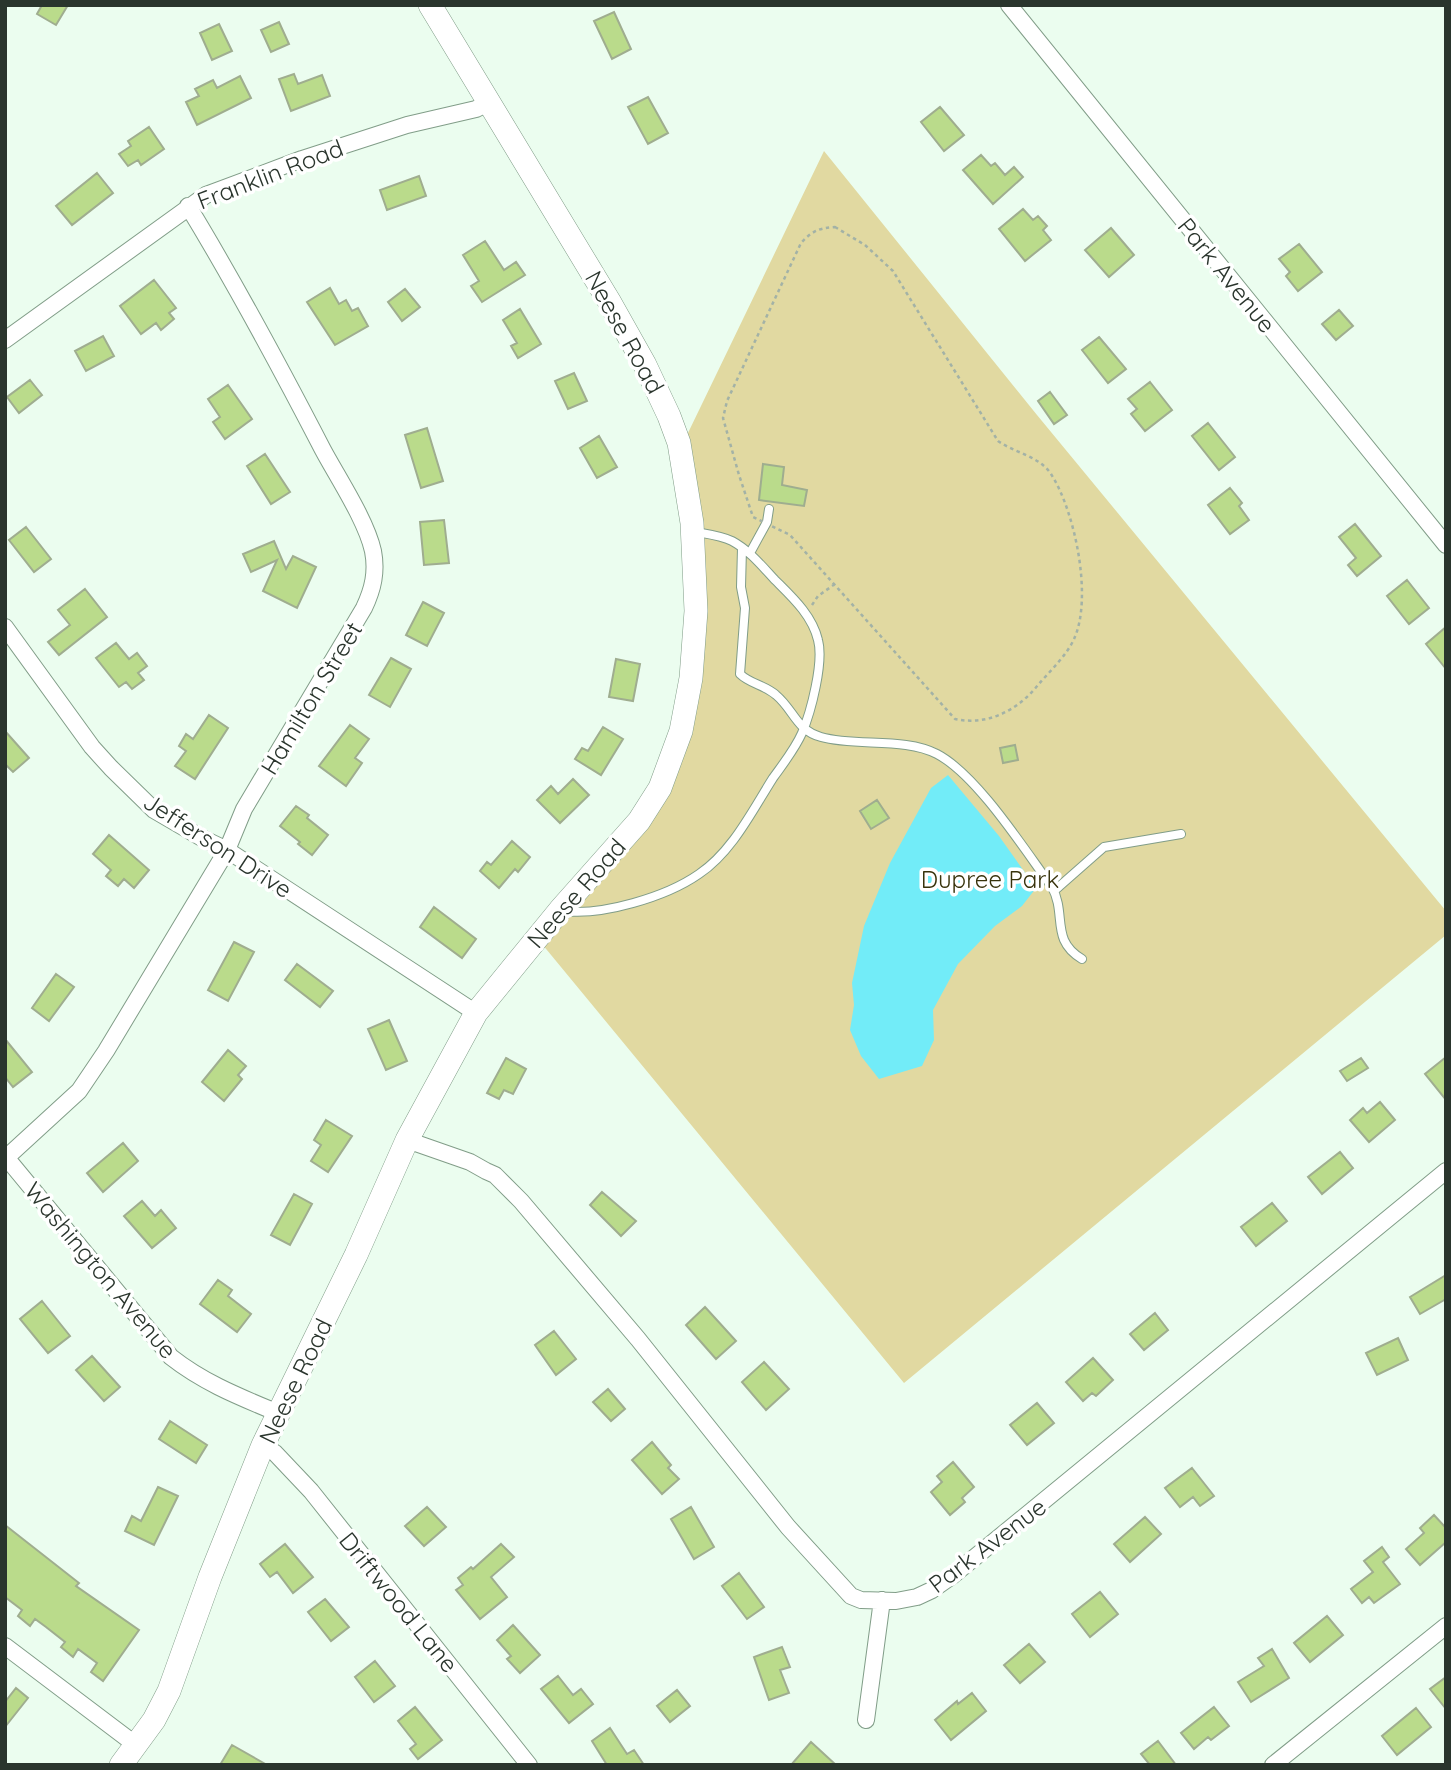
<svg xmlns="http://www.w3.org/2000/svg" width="1451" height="1770" font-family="Quicksand,sans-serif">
<rect width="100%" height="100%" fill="#ebfdef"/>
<!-- green -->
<path fill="#e1d9a1" d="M824,151L1037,415L1446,911V935L904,1383L542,944L687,746V435Z"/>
<!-- water -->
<path fill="#72ecf8" d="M948,775L999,836L1036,888L1022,906L995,926L958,964L933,1010L934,1040L922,1066L879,1079L861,1056L850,1030L854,1005L852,983L864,926L890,863L931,788Z"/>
<!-- building -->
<path fill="#badb8b" stroke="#9fad8f" stroke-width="2" d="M42,5H68L56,25L37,14Z
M614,12L631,49L612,59L594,21Z
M279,22L289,44L271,52L261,30Z
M219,24L232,51L212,60L200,33Z
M294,74L298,84L322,75L330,96L291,111L279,79Z
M240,76L251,98L197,125L186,102L199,96L195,89L213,80L217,88Z
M648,97L668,133L648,144L628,107Z
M940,107L964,135L944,151L921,122Z
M149,127L164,149L141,165L138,160L128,166L119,154L131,146L128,141Z
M981,155L991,166L995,163L1005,175L1014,167L1023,177L993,204L963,170Z
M97,173L113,193L72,225L56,206Z
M419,176L426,196L387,210L380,190Z
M1023,209L1033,220L1038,216L1047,226L1043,230L1051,240L1025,261L999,229Z
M1111,228L1134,255L1109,277L1085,250Z
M485,241L504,270L516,262L525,275L482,302L471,286L479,281L463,255Z
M1299,244L1322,272L1298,291L1286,276L1290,272L1279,259Z
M154,280L176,308L169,313L174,319L161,330L156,323L141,334L120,306Z
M330,288L339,304L346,300L352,311L358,308L368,326L335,345L307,302Z
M405,289L420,307L402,321L388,302Z
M520,309L541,344L518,358L511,346L517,343L503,320Z
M1339,310L1353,326L1336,340L1322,324Z
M103,336L114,356L86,371L75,351Z
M1099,337L1126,369L1108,383L1082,350Z
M574,373L587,401L568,409L555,381Z
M30,380L42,395L19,413L7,397Z
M1150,382L1172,410L1145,431L1131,414L1137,409L1128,399Z
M228,385L252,419L225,439L213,422L220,417L208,399Z
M1050,392L1067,415L1054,424L1038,401Z
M1208,423L1235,457L1219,470L1192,436Z
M427,428L443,481L421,488L405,435Z
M599,436L617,467L597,478L580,448Z
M265,454L290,492L271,504L247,466Z
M763,464L784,467L782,485L807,490L804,506L759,500Z
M1230,488L1242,503L1239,506L1249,520L1230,534L1208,505Z
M444,520L449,563L424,565L420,522Z
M1355,524L1381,556L1357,576L1348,565L1356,558L1339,537Z
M26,527L51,559L34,572L9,540Z
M274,541L286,569L293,556L316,567L297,608L263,591L277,560L251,572L243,554Z
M1407,580L1429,608L1409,624L1387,596Z
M85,589L107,617L59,655L48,642L70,625L58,610Z
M423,602L444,613L427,646L406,635Z
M1446,627V669L1426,644Z
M116,643L129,659L137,653L147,666L138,673L144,680L132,689L126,682L119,687L96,658Z
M391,658L411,669L390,707L369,695Z
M616,659L640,664L633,701L609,697Z
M209,715L228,728L195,779L175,766L186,751L179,746L186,734L193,739Z
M350,725L369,739L355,758L362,763L346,786L319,766Z
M603,727L623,739L601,775L575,759L582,748L588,751Z
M5,731L29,758L13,772L5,764Z
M1015,745L1018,760L1003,763L1000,748Z
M573,779L589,795L560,823L537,800L551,786L558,794Z
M877,800L889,818L871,829L860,811Z
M296,806L309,815L307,818L328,835L312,855L298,844L300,842L280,826Z
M109,835L149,870L134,888L124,879L118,886L106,876L111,870L93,854Z
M512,841L530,857L518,872L515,869L499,888L480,871L487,862L491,865Z
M434,907L476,939L462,958L420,927Z
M234,942L254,952L228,1001L208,990Z
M297,964L333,991L320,1007L285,980Z
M56,974L74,987L49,1021L32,1008Z
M389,1020L407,1061L386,1070L368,1029Z
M5,1039L32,1072L13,1087L5,1077Z
M228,1050L246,1066L238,1075L242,1079L224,1101L202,1082Z
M1446,1057V1100L1425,1074Z
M506,1058L526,1069L513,1094L504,1090L499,1099L487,1093Z
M1361,1058L1368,1068L1347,1081L1340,1071Z
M1380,1102L1395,1120L1369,1142L1350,1120L1363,1108L1367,1113Z
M326,1120L352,1136L328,1172L311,1161L321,1145L314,1140Z
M123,1143L138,1161L103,1192L87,1173Z
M1340,1152L1353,1168L1322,1194L1308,1177Z
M602,1192L636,1221L621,1236L590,1205Z
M294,1194L312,1204L290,1245L271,1235Z
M142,1201L155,1216L161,1210L176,1228L152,1248L124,1216Z
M1272,1203L1287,1221L1256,1246L1241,1227Z
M1446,1275V1299L1420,1314L1410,1297Z
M218,1280L232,1290L228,1296L251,1314L237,1332L200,1304Z
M42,1301L70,1336L48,1353L20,1319Z
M705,1307L736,1341L716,1359L686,1325Z
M1155,1313L1168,1330L1144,1350L1130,1334Z
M554,1331L576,1359L556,1375L535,1345Z
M1398,1338L1408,1360L1377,1375L1366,1353Z
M92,1356L120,1387L104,1401L76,1370Z
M1093,1358L1113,1380L1096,1396L1092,1393L1083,1401L1066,1382Z
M764,1362L789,1389L766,1410L742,1382Z
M608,1389L625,1409L611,1421L593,1402Z
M1037,1403L1054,1423L1027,1445L1010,1425Z
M170,1421L207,1445L196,1463L159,1439Z
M652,1442L671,1465L668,1468L679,1479L662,1494L632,1460Z
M953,1462L974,1487L962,1498L965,1502L950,1515L931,1492L942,1482L937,1476Z
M1192,1468L1214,1496L1200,1506L1193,1497L1180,1507L1165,1488Z
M158,1487L178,1496L154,1545L125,1531L132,1516L141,1521Z
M427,1507L446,1527L424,1546L405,1526Z
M691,1507L714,1547L694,1559L671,1519Z
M1434,1515L1446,1528V1542L1420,1565L1406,1549L1424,1533L1420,1528Z
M1145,1517L1161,1534L1130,1562L1114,1544Z
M5,1525L79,1583L76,1586L139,1630L103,1681L91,1672L97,1663L78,1649L73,1657L61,1647L65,1642L46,1627L35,1619L30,1626L18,1616L22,1610L5,1597Z
M285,1544L313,1577L293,1593L277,1572L270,1577L260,1564Z
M501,1544L514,1557L491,1577L507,1597L480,1619L456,1590L463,1585L458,1578L471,1567L473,1569Z
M1382,1547L1389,1557L1383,1562L1400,1584L1374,1603L1369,1597L1362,1603L1351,1589L1373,1572L1364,1561Z
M739,1573L764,1607L747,1619L722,1586Z
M1100,1592L1118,1614L1090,1637L1072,1614Z
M325,1599L349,1627L331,1641L308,1612Z
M1327,1616L1343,1635L1310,1662L1294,1643Z
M513,1625L540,1655L520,1673L507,1659L511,1656L497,1640Z
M1029,1644L1045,1662L1020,1683L1004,1665Z
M782,1647L790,1667L780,1670L789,1693L769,1700L754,1657Z
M1272,1649L1289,1678L1251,1702L1238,1682L1264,1666L1258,1658Z
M375,1661L395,1686L374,1702L355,1677Z
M558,1676L573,1695L581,1689L593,1704L569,1723L541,1689Z
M1446,1677V1709L1430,1689Z
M16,1688L28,1698L5,1727V1702Z
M677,1690L690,1706L670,1722L657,1706Z
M972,1693L986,1711L951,1740L935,1720L957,1701L958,1704Z
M415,1707L442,1740L418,1759L410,1749L416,1744L398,1721Z
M1214,1707L1229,1726L1211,1740L1208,1737L1194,1749L1181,1733Z
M1416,1708L1431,1727L1397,1755L1382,1736Z
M610,1728L627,1754L634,1750L644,1765H607L592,1741Z
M1158,1741L1176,1765H1150L1141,1754Z
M811,1742L836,1765H791Z
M232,1745L267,1765H220Z"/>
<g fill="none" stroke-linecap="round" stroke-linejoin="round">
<defs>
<path id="lane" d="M742,548L741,587L745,608L740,674C750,684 765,685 776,695C794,710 796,730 821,737C856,747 905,737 937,754C977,775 1024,849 1052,887C1067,915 1050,940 1082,959
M750,553L767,522L769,509
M1054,891L1104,847L1181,834
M563,911C602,916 666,897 699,874C732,852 752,811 773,778C783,764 795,749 802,733C811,712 824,662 818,640C812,615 792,597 775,580C762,566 749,550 732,541C722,536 707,534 696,532"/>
<path id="street" d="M1009,5L1446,545
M5,340L206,195L302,159L407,125L476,109L488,103
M5,627L92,747L111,768L154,810L202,838L227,850L476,1013
M407,1140L470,1162L486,1171L495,1175L521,1201L638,1339L788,1527L851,1596L861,1600L896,1601L917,1597L932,1590L952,1576L1446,1171
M5,1156L171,1357C204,1383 240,1397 278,1413
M7,1157L79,1091L106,1051L227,850L244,809L364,608C373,589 377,572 373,551C366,520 338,478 323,450C280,367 236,285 188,206
M263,1445L275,1453L311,1491L529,1765
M5,1646L136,1745
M866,1720L882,1600
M1273,1765L1446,1626"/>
<path id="secondary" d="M121,1765L154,1720L169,1691L210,1577L263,1445L356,1255L407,1140L476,1013L560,910L639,821L660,788L681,731L691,678L696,611L692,523L679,443L669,416L645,365L609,301L430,5"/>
</defs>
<!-- lane casing -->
<use href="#lane" stroke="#819d88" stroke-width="10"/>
<!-- street casing -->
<use href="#street" stroke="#819d88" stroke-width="18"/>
<!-- secondary casing -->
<use href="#secondary" stroke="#819d88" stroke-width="24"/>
<!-- path -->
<path stroke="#a3b2a6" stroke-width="2.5" stroke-dasharray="3.5 3.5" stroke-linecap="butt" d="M835,227L865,245L893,271L998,441C1015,453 1039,456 1051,474C1075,511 1093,598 1074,639C1067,655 1050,671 1038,685C1018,710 988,726 955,719L790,535L753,517L739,475L723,418L727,401L801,243C812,231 819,228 835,227Z
M812,605L818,596L835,584"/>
<!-- lane -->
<use href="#lane" stroke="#fff" stroke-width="8"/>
<!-- street -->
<use href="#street" stroke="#fff" stroke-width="16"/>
<!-- secondary -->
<use href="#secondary" stroke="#fff" stroke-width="23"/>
</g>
<g text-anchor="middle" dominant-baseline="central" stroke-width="7" stroke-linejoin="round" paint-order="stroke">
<!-- street labels -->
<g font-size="24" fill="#2a352d" stroke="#fff">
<text transform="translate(270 174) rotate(-21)">Franklin Road</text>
<text transform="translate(1227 275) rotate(51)">Park Avenue</text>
<text transform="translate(625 332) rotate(61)">Neese Road</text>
<text transform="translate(311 698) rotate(-59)">Hamilton Street</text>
<text transform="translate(218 845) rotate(33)">Jefferson Drive</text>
<text transform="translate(576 893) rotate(-49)">Neese Road</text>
<text transform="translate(101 1270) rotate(50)">Washington Avenue</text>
<text transform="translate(295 1381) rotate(-64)">Neese Road</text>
<text transform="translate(987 1545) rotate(-37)">Park Avenue</text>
<text transform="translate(399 1602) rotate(51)">Driftwood Lane</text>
</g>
<!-- park labels -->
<g font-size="24" fill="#38330c" stroke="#fff">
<text x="990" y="879">Dupree Park</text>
</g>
</g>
<!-- border -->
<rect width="1451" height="1770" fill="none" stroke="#2a352d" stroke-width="14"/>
</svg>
